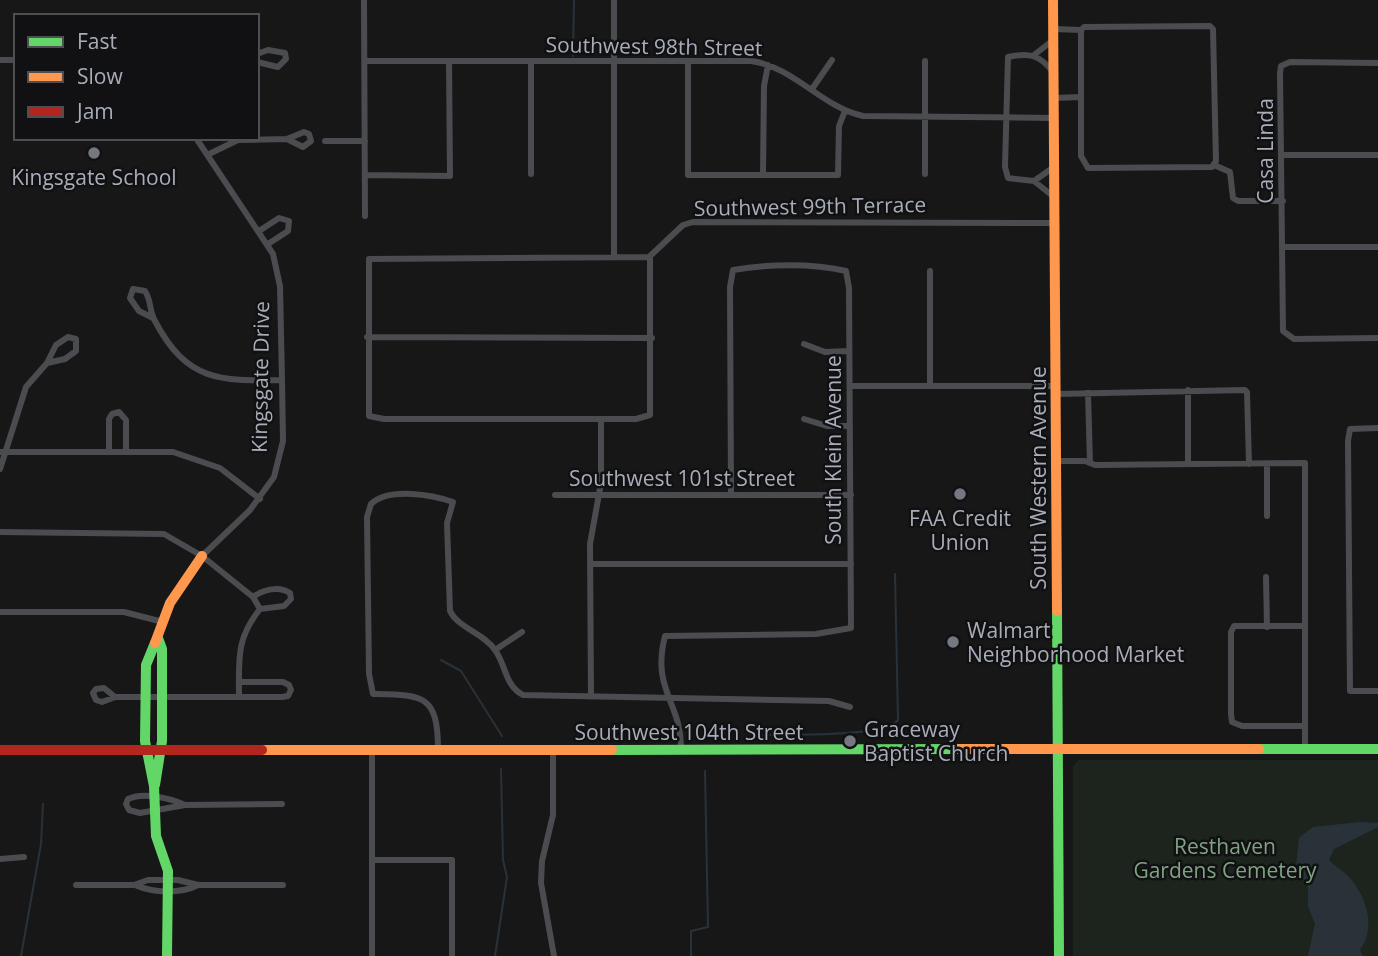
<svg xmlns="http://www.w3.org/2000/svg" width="1378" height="956" font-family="'Open Sans',sans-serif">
<rect width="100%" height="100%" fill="#171717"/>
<!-- green -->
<path fill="#1d241e" d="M1079,760H1378V956H1073V766Z"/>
<!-- water -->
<path fill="#2a3239" d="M1360,822L1378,823V827L1334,849L1329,860C1335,867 1344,871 1350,878C1367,898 1376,928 1360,950L1363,956H1308L1315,924L1308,906V888L1296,867L1299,838L1313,827Z"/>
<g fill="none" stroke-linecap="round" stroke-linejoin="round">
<!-- stream -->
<path stroke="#2a3239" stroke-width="2" d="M573,56L574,0
M441,660L461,671L502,736
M759,739L761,735C788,734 883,738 898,720L895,574
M21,956L41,844L43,804
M495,956L507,877L503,860L501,769
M691,956V931L708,927L705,771"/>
<!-- street -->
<path stroke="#4b4c50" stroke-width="6" d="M364,0L365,216
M1210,26L1213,29L1216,161L1212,167L1088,168L1081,156V30L1084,27Z
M1054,29L1081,30
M257,54L268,50L285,53L286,59L278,67L257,62
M1034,55L1052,41
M0,60H16V57
M365,61H751C795,67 821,107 863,116L1054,118
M688,61V175H838L839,126L845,111
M1378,63L1290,62L1281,66L1280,73L1283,331L1294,339L1378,338
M1053,72C1040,55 1029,52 1008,57L1005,167L1008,178L1034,181L1054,167
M812,89L832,60
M1054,98L1080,97
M196,138L273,254L280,286L282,380L283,441L274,477L250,510L202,556
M325,141H365
M207,155L238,140L287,139L304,132L309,134L311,141L303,147L287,139
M1283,155H1378
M1214,165L1230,172L1233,198L1238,201H1283
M531,174V61
M925,174V61
M365,175L450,176L449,61
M763,175L764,86L768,65
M1034,181L1054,197
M259,231L279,218L289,221L288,231L268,244
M1283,247H1378
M650,256V415L636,419H384L369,416V259L649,257L683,225L693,222L1055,223
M614,257V0
M930,271V386
M153,318L139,311L130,298L133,289L145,291C152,302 149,311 155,321C187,382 220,381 282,380
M367,337L652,338
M804,344L825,352L849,351
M850,386H1056
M1088,393L1090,463
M1057,394L1245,390L1247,392L1249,464
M804,419L827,426H850
M1378,428L1350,429L1348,441L1350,691H1378
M109,450V419L112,414L119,412L126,420V450
M0,452H173L220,468L260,499
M1057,461H1085L1095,465L1305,463V750
M1188,464V390
M1267,464V516
M0,469L26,387L47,363L56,345L68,337L76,339V351L65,359L47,363
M555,495H851
M0,532L164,534L202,556L253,597L260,609
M590,564H851
M1266,577L1267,627
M0,612H124L163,622
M1304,626H1234L1231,632V714L1232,722L1242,726H1305
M495,650L522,632
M239,696C239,659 236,639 260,609L284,606L291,599L290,593C279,585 263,590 253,597
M115,697L104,688L96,689L93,693L96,700L102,702L115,697H282L288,696L291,690L289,685L283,682H239
M591,697L590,544L601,483V419
M372,750V956
M438,750C438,694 423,695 373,694L369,674L367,517L371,504C389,487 433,495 453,502L447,523L450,611C458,628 484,633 495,650C506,665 505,686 523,695L829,701L850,707
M681,750C682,702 651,691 665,636L816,634L851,628L849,288L846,271C812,263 768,264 733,270L730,287L731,495
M553,751V815L542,861L541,883L554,956
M185,805C170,798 144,792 128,799L126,804L129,810L140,813L185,805L282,804
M0,859L24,857
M372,860H452V956
M76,885H134L148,880H178L198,885H283
M135,885C153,893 181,894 198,885"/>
<!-- fast -->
<path stroke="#63d668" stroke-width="10" d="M1057,611L1059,956
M155,643L146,665L145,741L154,786L156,836L168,871L167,956
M1259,749H1378
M612,750L960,749
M155,785L162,741V649L158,638"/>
<!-- slow -->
<path stroke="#ff974d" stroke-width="10" d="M1053,0L1057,611
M155,643L170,603L202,556
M960,749H1259
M262,750H612"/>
<!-- jam -->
<path stroke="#b3261e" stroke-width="10" d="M0,750H262"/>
</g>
<!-- markers -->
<g fill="#757880" stroke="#111113" stroke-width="2.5">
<circle cx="94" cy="153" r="7"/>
<circle cx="960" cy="494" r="7"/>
<circle cx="953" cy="642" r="7"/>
<circle cx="850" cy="741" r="7"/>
</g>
<g text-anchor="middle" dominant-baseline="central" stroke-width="5" stroke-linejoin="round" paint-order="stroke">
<!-- street labels -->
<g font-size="21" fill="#a8adb8" stroke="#111113">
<text transform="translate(654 46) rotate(1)">Southwest 98th Street</text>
<text transform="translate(1265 151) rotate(-90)">Casa Linda</text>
<text transform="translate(810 206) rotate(-1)">Southwest 99th Terrace</text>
<text transform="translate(260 377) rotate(-89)">Kingsgate Drive</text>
<text transform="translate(833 450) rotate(-90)">South Klein Avenue</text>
<text x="682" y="478">Southwest 101st Street</text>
<text transform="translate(1038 478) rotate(-90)">South Western Avenue</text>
<text x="689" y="732">Southwest 104th Street</text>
</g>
<!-- poi labels -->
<g font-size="21" fill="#a8adb8" stroke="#111113">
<text x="94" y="177">Kingsgate School</text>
<text x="960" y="518">FAA Credit<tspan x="960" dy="24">Union</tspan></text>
<text x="967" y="630" text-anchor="start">Walmart<tspan x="967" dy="24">Neighborhood Market</tspan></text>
<text x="864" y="729" text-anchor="start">Graceway<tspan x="864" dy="24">Baptist Church</tspan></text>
</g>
<!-- park labels -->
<g font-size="21" fill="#7fa381" stroke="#111113">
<text x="1225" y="846">Resthaven<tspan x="1225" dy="24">Gardens Cemetery</tspan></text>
</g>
</g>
<!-- legend -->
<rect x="14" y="14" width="245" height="126" fill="#111113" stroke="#4d4f55" stroke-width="2"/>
<rect x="28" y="37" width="35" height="10" fill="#63d668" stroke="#4d4f55" stroke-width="2"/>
<text x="77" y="49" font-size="21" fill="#a8adb8">Fast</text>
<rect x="28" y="72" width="35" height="10" fill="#ff974d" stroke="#4d4f55" stroke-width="2"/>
<text x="77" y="84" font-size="21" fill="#a8adb8">Slow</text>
<rect x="28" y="107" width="35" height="10" fill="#b3261e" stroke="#4d4f55" stroke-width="2"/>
<text x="77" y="119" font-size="21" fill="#a8adb8">Jam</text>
</svg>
